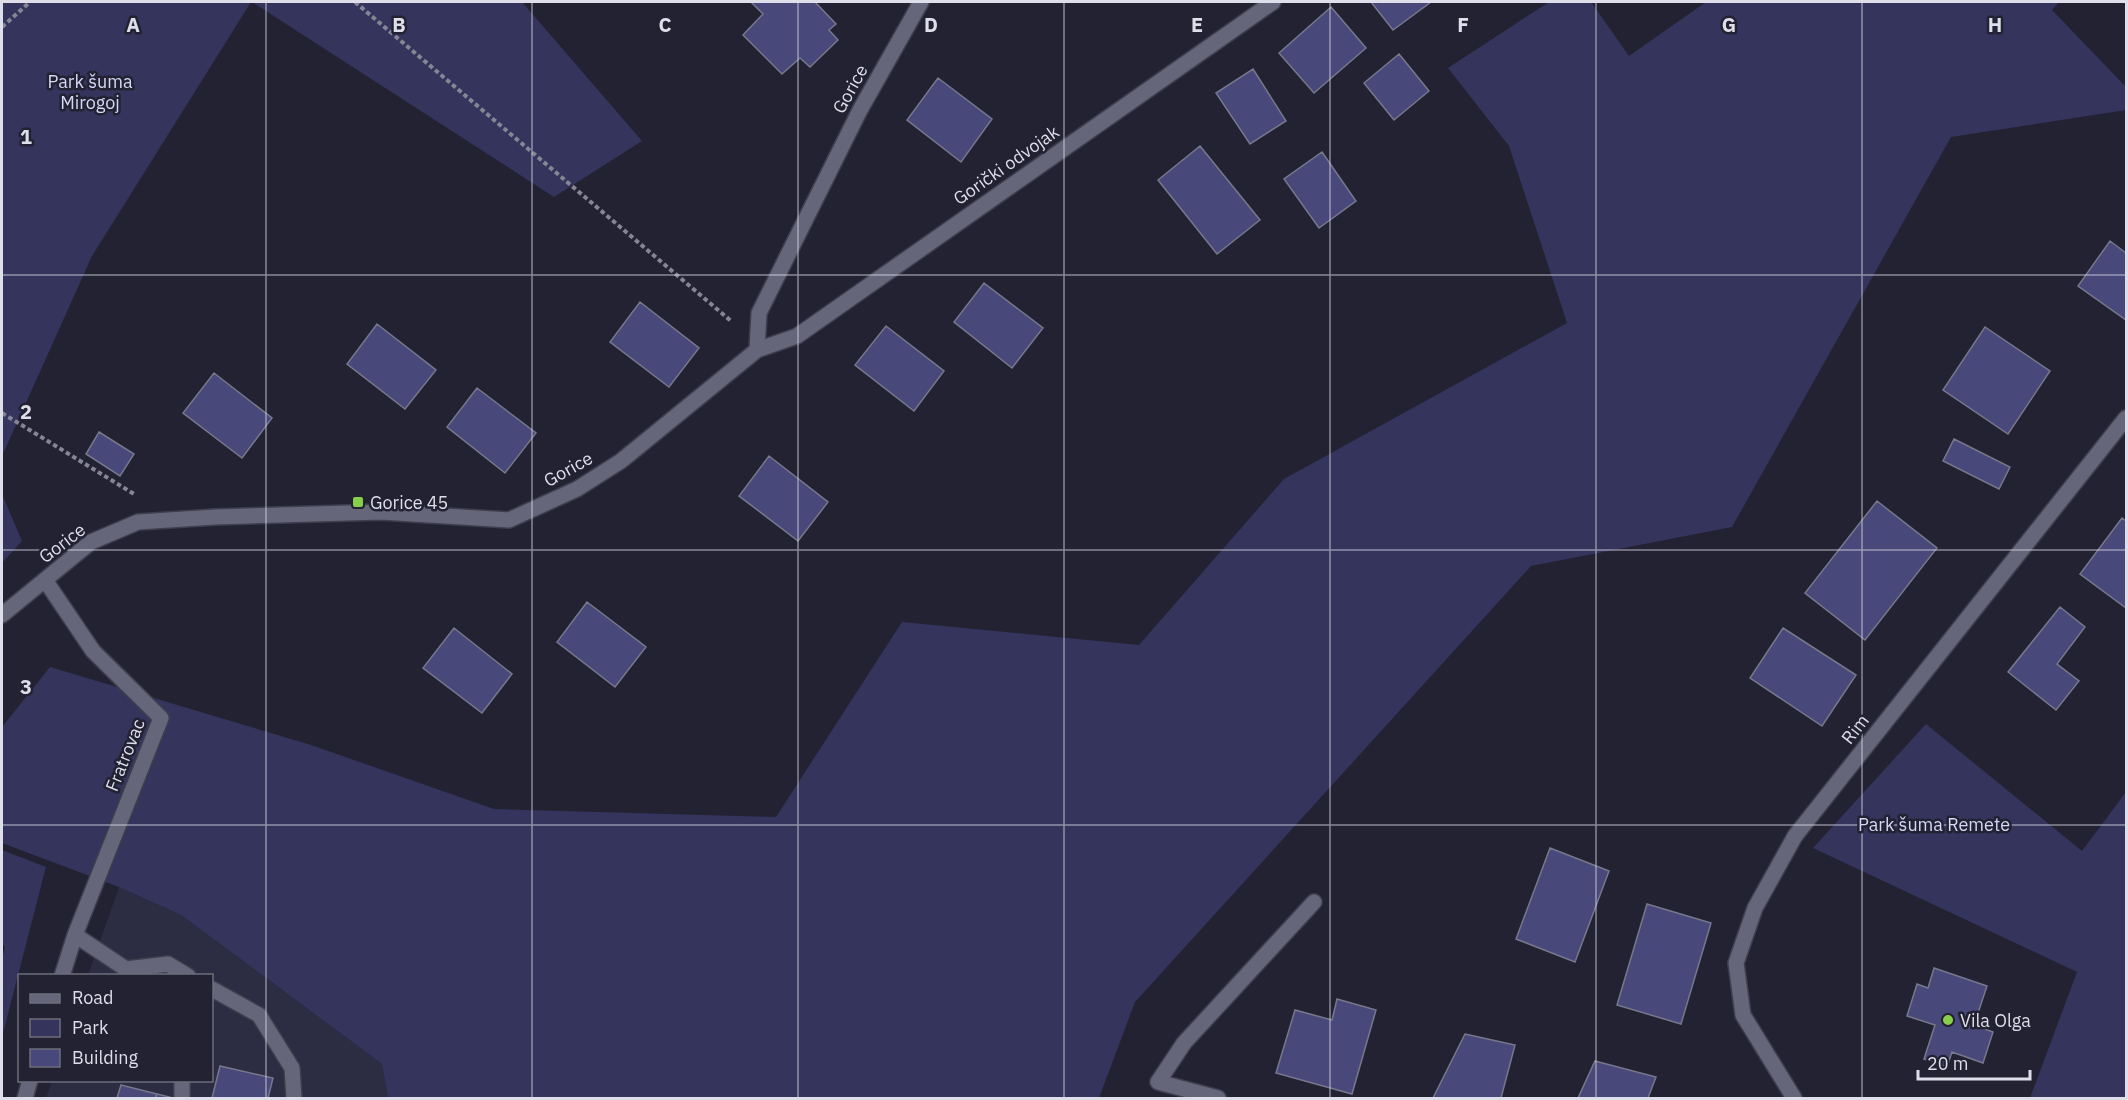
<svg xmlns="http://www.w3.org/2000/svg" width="2128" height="1100" font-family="'IBM Plex Sans',sans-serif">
<rect width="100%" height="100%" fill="#223"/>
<!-- built -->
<path fill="#2c2c42" d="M119,887L181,915L382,1064L388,1098H46L52,1081L212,1080V976L88,975Z"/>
<!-- green -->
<path fill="#35345d" d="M2,2H251L92,256L2,456Z
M252,2H522L642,141L554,197Z
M1549,2H1591L1629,56L1706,2H2059L2052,10L2126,87V110L1951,137L1732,527L1531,566L1135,1002L1099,1098H388L382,1064L181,915L119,887L2,843V727L50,667L311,745L494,809L776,817L902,622L1139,645L1284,479L1567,323L1509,146L1448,68Z
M2,494L22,541L2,563Z
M1926,724L2082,851L2126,792V1098H2030L2077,972L1813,848Z
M2,850L46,867L2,1037V959L5,947L2,943Z"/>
<!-- building -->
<path fill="#49487a" stroke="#77788c" stroke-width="1.5" d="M751,2H815L836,24L829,30L838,40L810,67L800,58L782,74L743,35L763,14Z
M1371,2H1431L1393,30Z
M1331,7L1366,48L1314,93L1279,53Z
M1399,54L1429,91L1394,120L1364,83Z
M1253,69L1286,121L1250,144L1216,93Z
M938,78L992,119L961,162L907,120Z
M1200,146L1260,220L1217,254L1158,180Z
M1322,152L1356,201L1319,228L1284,179Z
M2110,241L2126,253V320L2078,286Z
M984,283L1043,328L1012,368L954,322Z
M640,302L699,348L669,387L610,342Z
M377,324L436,370L405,409L347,364Z
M886,326L944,371L914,411L855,365Z
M1985,327L2050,371L2008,434L1943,390Z
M214,373L272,418L242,458L183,413Z
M477,388L536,433L505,473L447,427Z
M99,432L134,454L120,476L86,454Z
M1954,439L2010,467L1999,489L1943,461Z
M769,456L828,502L798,541L739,496Z
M1877,501L1937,548L1865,640L1805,593Z
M2122,518L2126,521V608L2080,574Z
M587,602L646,647L615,687L557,642Z
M2060,607L2085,627L2057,664L2079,681L2056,710L2008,672Z
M454,628L512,674L482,713L423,668Z
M1783,628L1856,675L1822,726L1750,678Z
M1550,848L1609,871L1575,962L1516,939Z
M1647,904L1711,923L1681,1024L1617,1005Z
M1934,968L1987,986L1974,1025L1993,1032L1983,1063L1952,1052L1947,1067L1924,1059L1935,1025L1907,1016L1917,984L1928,988Z
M1337,999L1376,1010L1352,1094L1276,1073L1295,1010L1332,1020Z
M1465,1034L1515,1045L1501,1098H1433Z
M1595,1061L1656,1077L1648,1098H1578Z
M220,1066L273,1078L268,1098H212Z
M121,1085L157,1094L155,1098H117Z
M157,1094L173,1098H155Z"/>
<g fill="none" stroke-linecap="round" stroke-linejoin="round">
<defs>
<path id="minor" d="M757,350L797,336L1273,2
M45,580L93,651L161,718L75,935L62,976
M2,615L91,542L138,522L215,517L381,512L509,520L577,489L621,461L757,350L759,313L860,110L921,2
M75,935L126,969L130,976
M126,969L168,964L188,976
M212,989L259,1015L292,1068L294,1098
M182,1080V1098
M25,1098L30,1080
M1218,1098L1158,1082L1184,1043L1314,902
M1794,1098L1743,1015L1736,963L1755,908L1795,836L2126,418"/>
</defs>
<!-- minor casing -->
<use href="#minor" stroke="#3e3e4c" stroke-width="18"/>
<!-- path -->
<path stroke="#858593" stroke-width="4" stroke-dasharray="4.5 3" stroke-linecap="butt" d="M355,2L731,321
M2,27L30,2
M2,413L134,494"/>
<!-- minor -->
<use href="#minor" stroke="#65667a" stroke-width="15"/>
</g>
<!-- grid -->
<path fill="none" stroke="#dedfea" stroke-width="1.5" stroke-opacity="0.55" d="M266,2V1098M532,2V1098M798,2V1098M1064,2V1098M1330,2V1098M1596,2V1098M1862,2V1098M2,275H2126M2,550H2126M2,825H2126"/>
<!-- markers -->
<g fill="#87cf4a" stroke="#223" stroke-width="2">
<rect x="352" y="496" width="12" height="12" rx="3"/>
<circle cx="1948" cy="1020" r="6"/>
</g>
<g text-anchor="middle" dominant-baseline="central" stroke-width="5" stroke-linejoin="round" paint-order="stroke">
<!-- park labels -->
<g font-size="18" fill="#d5d7f7" stroke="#223">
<text x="90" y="81">Park šuma<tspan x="90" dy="21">Mirogoj</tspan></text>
<text x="1934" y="824">Park šuma Remete</text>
</g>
<!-- street labels -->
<g font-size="18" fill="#dedfea" stroke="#223">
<text transform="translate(850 89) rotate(-61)">Gorice</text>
<text transform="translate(1006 165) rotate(-35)">Gorički odvojak</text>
<text transform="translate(568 469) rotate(-29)">Gorice</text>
<text transform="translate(62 543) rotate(-37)">Gorice</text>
<text transform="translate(1855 729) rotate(-52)">Rim</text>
<text transform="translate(125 755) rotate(-68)">Fratrovac</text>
</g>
<!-- poi labels -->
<g font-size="18" fill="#dedfea" stroke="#223" text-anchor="start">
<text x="370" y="502">Gorice 45</text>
<text x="1960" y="1020">Vila Olga</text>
</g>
</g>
<g font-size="20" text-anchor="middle" font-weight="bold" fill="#dedfea" stroke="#223" stroke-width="5" stroke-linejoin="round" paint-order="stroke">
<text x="133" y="32">A</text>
<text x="399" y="32">B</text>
<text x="665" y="32">C</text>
<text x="931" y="32">D</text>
<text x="1197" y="32">E</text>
<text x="1463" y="32">F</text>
<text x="1729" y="32">G</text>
<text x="1995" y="32">H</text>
<text x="26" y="144">1</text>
<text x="26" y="419">2</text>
<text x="26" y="694">3</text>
</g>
<!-- border -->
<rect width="2128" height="1100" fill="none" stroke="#dedfea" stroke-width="6"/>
<!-- legend -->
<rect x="18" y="974" width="195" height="108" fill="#222233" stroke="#6d6e7c" stroke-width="1.5"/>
<rect x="30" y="994" width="30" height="9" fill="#65667a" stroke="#6d6e7c" stroke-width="1.5"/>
<text x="72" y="1004" font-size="18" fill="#dedfea">Road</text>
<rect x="30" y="1019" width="30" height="18" fill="#35345d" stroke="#6d6e7c" stroke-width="1.5"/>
<text x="72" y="1034" font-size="18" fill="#dedfea">Park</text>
<rect x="30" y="1049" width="30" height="18" fill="#49487a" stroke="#6d6e7c" stroke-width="1.5"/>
<text x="72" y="1064" font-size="18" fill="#dedfea">Building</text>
<!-- scale -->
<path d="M1918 1070v9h112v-9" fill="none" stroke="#dedfea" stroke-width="3"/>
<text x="1927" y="1070" font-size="18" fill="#dedfea" stroke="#222233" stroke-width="4.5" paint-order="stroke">20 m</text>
</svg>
